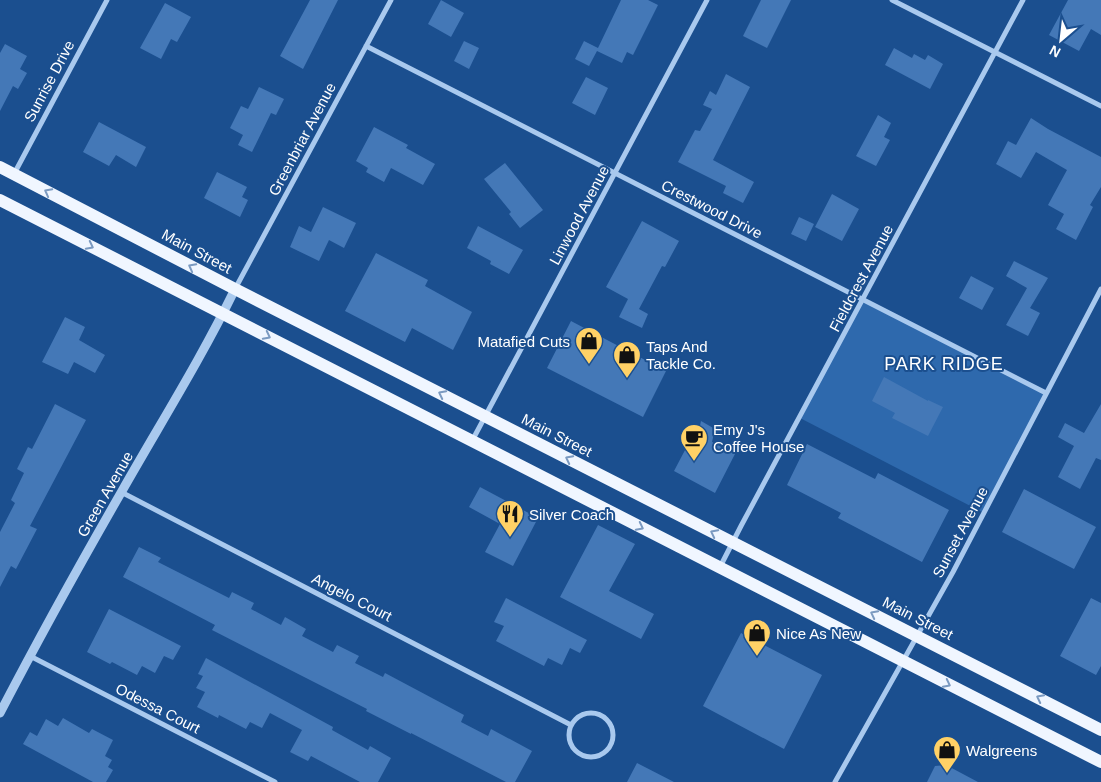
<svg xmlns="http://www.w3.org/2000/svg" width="1101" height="782" font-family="Helvetica,sans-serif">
<rect width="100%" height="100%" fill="#1b4f8f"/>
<!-- green -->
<path fill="#2e69ad" d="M863,300L1046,393L984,513L800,418Z"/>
<!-- building -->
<path fill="#4478b7" d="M310,0H338L303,69L280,56Z
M441,0L464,13L451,37L428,24Z
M621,0H648L658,5L633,55L627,52L622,63L597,51L589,66L575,59L584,41L598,48Z
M761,0H791L767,48L743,36Z
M1068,0H1101V35L1091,29L1079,51L1049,35Z
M165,3L191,17L177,42L171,39L161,59L140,48Z
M464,41L479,48L469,69L454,61Z
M5,44L27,56L20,69L27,73L18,89L13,86L0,111V53Z
M894,48L912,58L914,54L925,60L928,55L943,64L930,89L885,65Z
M726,74L750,87L713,160L754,182L743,203L723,193L726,186L678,162L695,130L700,131L712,109L703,105L710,91L716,95Z
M586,77L608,88L595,115L572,103Z
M259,87L284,99L276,115L271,113L252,152L238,145L243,135L230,128L241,106L248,109Z
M878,115L891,123L884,137L890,140L876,166L856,156Z
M1031,118L1048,129L1101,157V187L1090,205L1093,207L1076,240L1056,229L1064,214L1048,205L1067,170L1036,152L1021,178L996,164L1008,141L1016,145Z
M99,122L146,147L136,167L116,155L109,166L83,152Z
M374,127L408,145L406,148L435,164L423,185L391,168L384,182L366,172L368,168L356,161Z
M505,163L543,210L520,228L509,214L511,212L484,179Z
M217,172L247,187L242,197L248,200L240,217L204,198Z
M832,194L859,209L842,241L815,227Z
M323,207L356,223L344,248L329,240L319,261L290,247L299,226L311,232Z
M799,217L814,224L806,241L791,234Z
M642,221L679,241L665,267L662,266L639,309L648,314L642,328L619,317L628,299L606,287Z
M478,226L523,250L509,274L490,264L491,261L467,248Z
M376,253L428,280L425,286L472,312L453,350L412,328L405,342L345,311Z
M1014,261L1048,278L1030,308L1040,313L1028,336L1006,325L1027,288L1006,276Z
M971,276L994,288L982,310L959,298Z
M65,317L85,327L79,340L105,355L95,373L74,362L68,374L42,362Z
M571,321L666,371L643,417L547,368Z
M884,377L928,401V400L943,407L928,436L892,418L895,413L872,401Z
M55,404L86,420L30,526L37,529L16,569L11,566L0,587V532L15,503L11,500L24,473L17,469L28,447L32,449Z
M1101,404V460L1096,458L1080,489L1058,477L1074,446L1058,437L1065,423L1084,433Z
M701,421L715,429L712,442L735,454L715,493L674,471L694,433L698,435Z
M807,444L875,479L878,473L949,510L922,562L838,518L841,513L787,485Z
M480,487L538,518L513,566L485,552L500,524L469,507Z
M1024,489L1096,527L1074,569L1002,532Z
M598,525L635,544L609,591L654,614L641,639L560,597Z
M139,547L161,558L158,562L229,598L232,592L254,603L251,609L281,625L285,617L306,629L302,636L333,652L337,645L359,656L355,663L383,677L385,673L464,715L461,722L488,736L491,729L532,751L515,782H506L411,733V734L366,711L367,709L212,630L215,625L123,577Z
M506,598L587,640L580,653L570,648L562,665L548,658L544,666L496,641L504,626L494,622Z
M1091,598L1101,603V666L1096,675L1060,656Z
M109,609L181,646L173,660L164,656L155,673L142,666L137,675L112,662L110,664L87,652Z
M741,633L822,675L784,749L703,706Z
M206,658L333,727L332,730L368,750L370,746L391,758L378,782H360L311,756L308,761L290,752L302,730L270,713L262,728L250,722L246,729L219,715L218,718L197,707L205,692L196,688L203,676L198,674Z
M63,718L89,733L92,729L113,740L105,756L112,760L108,767L113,770L106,782H93L23,744L30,732L37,736L46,719L58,726Z
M637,763L674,782H627Z
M946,765L978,782H927L935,766Z"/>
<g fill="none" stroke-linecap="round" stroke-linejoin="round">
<!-- minor -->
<path stroke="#a9c9ee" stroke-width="5" d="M892,0L1101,106
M366,46L1046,393
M14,174L107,0
M235,289L391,0
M472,441L707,0
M121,492L571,725
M720,567L741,526L1023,0
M30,656L275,782
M569 735a22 22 0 1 1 44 0a22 22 0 1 1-44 0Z
M835,782L953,572L1101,289"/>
<!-- tertiary -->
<path stroke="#a9c9ee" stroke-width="9" d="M0,713C39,638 80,564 122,491C160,424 201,359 235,289"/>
<!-- primary -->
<path stroke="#f0f6ff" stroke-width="12" d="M0,167L235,289L1101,730
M0,200L1101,762"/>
</g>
<!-- one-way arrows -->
<defs><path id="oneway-chevron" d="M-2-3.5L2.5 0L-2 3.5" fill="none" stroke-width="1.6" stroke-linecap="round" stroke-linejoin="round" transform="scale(1.25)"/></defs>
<g stroke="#7b9ac1">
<use href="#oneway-chevron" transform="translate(48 192) rotate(-152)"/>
<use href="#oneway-chevron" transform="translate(90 246) rotate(27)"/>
<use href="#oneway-chevron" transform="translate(192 267) rotate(-152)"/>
<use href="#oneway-chevron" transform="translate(267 336) rotate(27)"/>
<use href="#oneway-chevron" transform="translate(442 394) rotate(-153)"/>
<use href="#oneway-chevron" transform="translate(569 459) rotate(-153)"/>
<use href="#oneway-chevron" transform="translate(640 527) rotate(27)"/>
<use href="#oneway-chevron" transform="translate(714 533) rotate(-153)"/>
<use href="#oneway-chevron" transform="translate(874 614) rotate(-153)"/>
<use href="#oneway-chevron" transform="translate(947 684) rotate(27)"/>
<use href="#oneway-chevron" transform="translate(1040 698) rotate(-153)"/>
</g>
<!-- icons -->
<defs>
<symbol id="shop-pin" viewBox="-11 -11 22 30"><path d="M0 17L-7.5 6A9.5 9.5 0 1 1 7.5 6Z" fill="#ffd166" stroke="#1b4f8f"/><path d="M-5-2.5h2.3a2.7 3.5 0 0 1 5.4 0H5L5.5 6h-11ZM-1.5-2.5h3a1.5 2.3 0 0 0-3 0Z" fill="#111"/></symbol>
<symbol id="cafe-pin" viewBox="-11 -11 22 30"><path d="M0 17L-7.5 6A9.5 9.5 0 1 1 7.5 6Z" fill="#ffd166" stroke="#1b4f8f"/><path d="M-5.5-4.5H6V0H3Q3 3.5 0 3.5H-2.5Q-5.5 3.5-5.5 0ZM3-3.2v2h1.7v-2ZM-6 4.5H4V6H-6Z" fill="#111"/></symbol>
<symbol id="restaurant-pin" viewBox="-11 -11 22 30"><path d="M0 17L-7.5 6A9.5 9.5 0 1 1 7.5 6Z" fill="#ffd166" stroke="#1b4f8f"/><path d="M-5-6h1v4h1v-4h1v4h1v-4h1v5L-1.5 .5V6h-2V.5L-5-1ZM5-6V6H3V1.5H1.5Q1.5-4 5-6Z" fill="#111"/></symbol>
</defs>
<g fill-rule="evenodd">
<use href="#shop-pin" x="573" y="325" width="32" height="43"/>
<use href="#shop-pin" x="611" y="339" width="32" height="43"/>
<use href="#cafe-pin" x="678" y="422" width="32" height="43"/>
<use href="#restaurant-pin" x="494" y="498" width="32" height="43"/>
<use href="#shop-pin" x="741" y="617" width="32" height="43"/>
<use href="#shop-pin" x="931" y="734" width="32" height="43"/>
</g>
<g text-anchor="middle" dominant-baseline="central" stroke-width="4" stroke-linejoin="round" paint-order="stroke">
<!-- street labels -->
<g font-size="15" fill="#fff" stroke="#1b4f8f">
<text transform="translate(49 81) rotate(-62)">Sunrise Drive</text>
<text transform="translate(302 139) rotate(-62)">Greenbriar Avenue</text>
<text transform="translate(712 209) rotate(27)">Crestwood Drive</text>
<text transform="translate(579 215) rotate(-62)">Linwood Avenue</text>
<text transform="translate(197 251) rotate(28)">Main Street</text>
<text transform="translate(861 278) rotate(-62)">Fieldcrest Avenue</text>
<text transform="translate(557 435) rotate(27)">Main Street</text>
<text transform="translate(105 494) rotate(-60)">Green Avenue</text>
<text transform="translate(960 532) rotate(-62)">Sunset Avenue</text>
<text transform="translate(352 597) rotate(27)">Angelo Court</text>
<text transform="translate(918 618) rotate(27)">Main Street</text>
<text transform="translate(158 708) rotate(27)">Odessa Court</text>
</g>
<!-- poi labels -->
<g font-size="15" fill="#fff" stroke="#1b4f8f" text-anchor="start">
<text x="570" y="341" text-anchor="end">Matafied Cuts</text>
<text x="646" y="346">Taps And<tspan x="646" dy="17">Tackle Co.</tspan></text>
<text x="713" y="429">Emy J's<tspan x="713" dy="17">Coffee House</tspan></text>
<text x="529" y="514">Silver Coach</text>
<text x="776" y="633">Nice As New</text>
<text x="966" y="750">Walgreens</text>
</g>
<!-- quarter labels -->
<g font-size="18" letter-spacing="1" fill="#fff" stroke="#1b4f8f">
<text x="944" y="364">PARK RIDGE</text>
</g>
</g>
<!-- north arrow -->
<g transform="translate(1061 40) rotate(208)" stroke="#1b4f8f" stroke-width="4" paint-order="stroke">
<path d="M0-4L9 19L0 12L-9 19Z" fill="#ffffff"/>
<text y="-8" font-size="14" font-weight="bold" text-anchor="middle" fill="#ffffff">N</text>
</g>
</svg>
